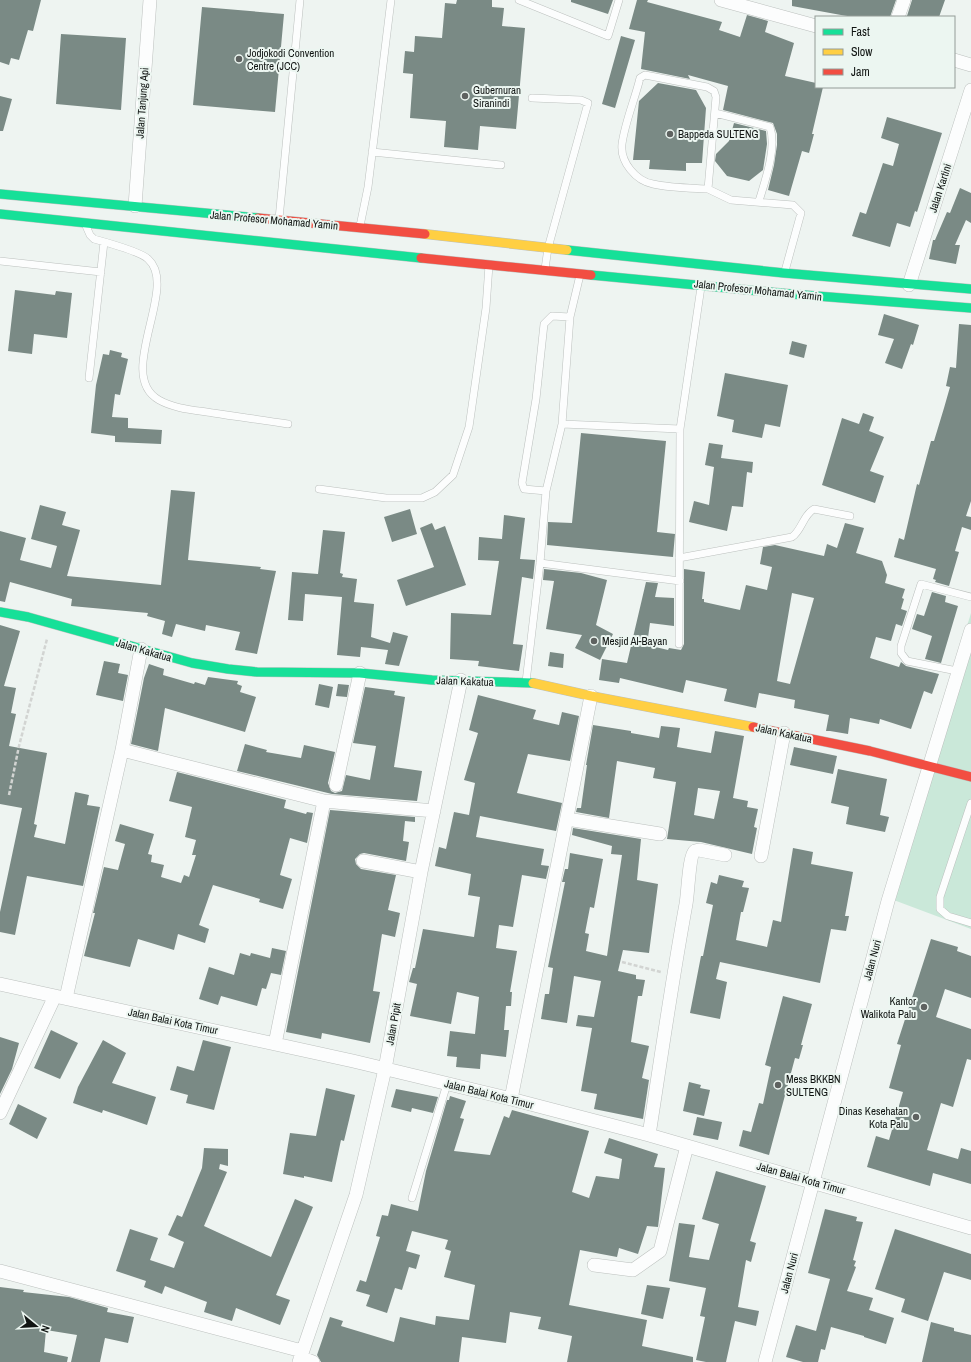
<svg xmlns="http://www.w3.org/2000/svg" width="971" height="1362" font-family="'Archivo Narrow',sans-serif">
<rect width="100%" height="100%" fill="#eef4f1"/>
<!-- green -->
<path fill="#cae8d9" d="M971,613V929L891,899L925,764Z"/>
<!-- building -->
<path fill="#7a8a85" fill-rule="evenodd" d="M0,0H41L33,31L28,30L19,60L11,58L9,65L0,62Z
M457,0H492V7L504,8L502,26L525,28L516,129L480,126L478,150L444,147L446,121L410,118L413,74L403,73L405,51L414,52L415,36L442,38L445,3L456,4Z
M571,0H613L608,14L571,2Z
M637,0H648L647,2L722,22L719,30L740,37L747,15L768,21L765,32L794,43L785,76L816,83V87H823L812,134H814L809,153L802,151L789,196L768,190L774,165L777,145V134L773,123L723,110L728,86L688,75L690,79L641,69L645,32L629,29Z
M792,0H896L890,17H854L841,15L792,6Z
M912,0H945L939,17H910L907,16Z
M202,7L284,14L275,112L193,105Z
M61,34L126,38L121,110L56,104Z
M621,36L635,40L615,108L602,104Z
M658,83L696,90L706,108L702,163H686V171L649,169L650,160H633L639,101Z
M0,96L12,99L3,131H0Z
M887,117L942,133L917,212L915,211L910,227L897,223L890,247L852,236L860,212L866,214L883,163L893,166L899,144L881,138Z
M734,123L766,131L767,144L763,170L749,181L727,176L715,161L716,154L729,141Z
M960,188L971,193V223L966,220L955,245H960L956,264L929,259L933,240H935L947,212L950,213Z
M15,290L55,295L56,291L72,293L67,338L34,334L32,354L8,351Z
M884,314L919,325L913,345L911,344L902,369L885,363L894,339L878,335Z
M959,324L971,325V501L966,516L971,517V530L962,527L955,551L959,552L949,586L935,582L936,580L933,579L936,569L894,557L899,538L904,540L917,484L919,485L931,441H934L944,408L950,387L946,386L950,367L956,368Z
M792,341L807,345L804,358L789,354Z
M110,350L122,353L121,357L128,359L120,395L115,394L112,417L128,418V428L162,430L161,444L115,442V436L91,433L96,385L103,354L109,355Z
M725,373L788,385L780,427L765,424L762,438L732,432L734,420L717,416Z
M863,413L874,417L869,431L884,437L870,471L884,476L875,503L822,485L842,418L859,424Z
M581,433L666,441L657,532L675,534L673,557L547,545L548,522L572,523Z
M709,443L723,445L721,458L753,462L752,473L747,472L743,507L732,506L727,531L689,522L694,501L709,505L714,467L705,465Z
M171,490L195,492L188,560L261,567L260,569L276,571L257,654L235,650L240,632L206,625L205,631L176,624L172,637L162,634L165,621L147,616L148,613L71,606L72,599L10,582L5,602L0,601V531L26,538L20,560L51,568L57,546L31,539L40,505L66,512L62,525L80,530L67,576L161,585Z
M410,509L417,534L392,542L384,517Z
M504,515L525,518L520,559L535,560L533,579L522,577L513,644L523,645L519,671L478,666L479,661L450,659L451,613L491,615L499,561L478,560L479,537L502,539Z
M432,523L435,530L445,526L466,585L406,606L397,580L434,567L420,528Z
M845,523L864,528L856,553L882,561L887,575L885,583L905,589L902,598L904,599L901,609L907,611L902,626L896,624L891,641L876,637L870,658L899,667L901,662L906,666L939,674L932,694L924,691L911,729L880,719L879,724L850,718L848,734L830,731H826L829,715L794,708L795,700L759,693L756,708L724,701L727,689L686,680L683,693L620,678L619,683L599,680L602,659L627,663L646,582L658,583L655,597L674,598V626L650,623L647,645L668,650L669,648L681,650L684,644V569L705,572L702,599H704V602L740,610L746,585L767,590L772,567L760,564L763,547L775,545L824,556L827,544L837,548ZM792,593L814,598L790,684L777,681Z
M323,530L345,532L340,573L343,574L342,577L357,579L354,602L374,604L371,637L390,643L393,632L408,636L399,666L385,664L388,650L361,647L360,657L337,655L342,597L305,594L303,621L288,620L292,572L318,574Z
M544,569L581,573L607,580L596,625L613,634L600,660L575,648L582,635L546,629L554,581L543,580Z
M932,592L946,596L945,602L958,606L941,663L925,659L932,636L912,629L917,614L924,616Z
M0,625L20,631L4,686L16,688L11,713L16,714L9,746L47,753L34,824L37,825L34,837L65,844L75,792L89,795L87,805L100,807L83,886L27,876L15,935L0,932V912L22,808L0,804Z
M550,652L564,654L563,668L548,666Z
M104,661L120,664L118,673L128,675L123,701L96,695Z
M149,664L164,669L163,675L194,684L195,682L205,685L208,677L238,681L237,684L242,686L240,692L256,697L245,732L165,708L158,751L131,744L144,678Z
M319,684L333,687L329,708L315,705Z
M338,684L349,685L347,697L336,696Z
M365,687L395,691L394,695L405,697L394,767L422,771L417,801L332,794L237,771L245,744L267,750L266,752L301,758L304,745L335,752L328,783L331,791L335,793L342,791L346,775L370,780L376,746L353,743Z
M478,695L536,710L533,719L559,725L562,712L579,716L570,761L528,754L517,793L562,803L556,831L480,816L476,837L544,849L541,865L549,866L546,879L522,875L513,927L499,925L496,948L517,951L510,992H512L511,1006H506L504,1030H509L506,1057L481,1054L480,1069L456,1067L457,1057L447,1056L450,1031L475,1034L479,997L457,992L451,1024L410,1016L417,984L409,982L413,968H415L423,929L474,937L480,897L468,895L471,874L435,866L439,847L446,849L454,812L469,815L475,783L464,780L478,733L469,730Z
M593,725L631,731V733L659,738L661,726L680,728L677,747L711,753L715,731L744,736L733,798L748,801L747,807L758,809L754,827L757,828L752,854L701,842L667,839L676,782L653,778L655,768L617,761L609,818L576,812L577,808H581L587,765H586ZM698,788L720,791L714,819L694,815Z
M794,747L837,756L833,774L790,765Z
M838,769L887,779L880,815L889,817L885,832L846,824L849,807L831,803Z
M177,772L286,800L284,808L306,814L307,812L313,813L307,843L290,838L280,875L292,879L283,909L259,902L260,899L213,885L199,925L209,929L205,943L178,934L174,950L138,939L130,967L84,956L95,913H93L104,867L118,870L125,844L115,841L120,824L154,834L148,854L152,855L151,862L164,865L161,877L181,883L184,875L189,877L196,855H192L196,840L185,837L192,807L169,801Z
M330,810L415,817V822L405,821L403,841L409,842L406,861L364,853L360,854L355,859L356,864L361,869L396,875L388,910L400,913L395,937L382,934L373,991L380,992L370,1043L322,1033L321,1039L286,1032Z
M573,828L641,839L637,880L658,884L649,953L623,950L618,971L636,975V979L645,980L642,996H638L631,1042L649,1046L642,1078L649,1080L643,1119L594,1109L597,1094L581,1091L592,1028L576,1026L578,1015L594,1017L601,981L574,976L567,1023L541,1019L545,994H549L553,968L548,967L565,882H562L565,869H568L570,853L603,859L594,908L590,907L585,933L589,934L586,951L607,956L622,855L611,854L612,846L572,835Z
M793,848L813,852L811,864L853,872L845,916H849L846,931L831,929L820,983L720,962L716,979L727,982L720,1019L690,1013L701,956H703L713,905L706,903L711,882L717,884L719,875L744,881L742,887L749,888L743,912H741L736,940L767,947L773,920L781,922Z
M931,939L958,947L957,951L971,956V998L945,989L936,1017L971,1029V1060L967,1059L953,1107L941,1103L927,1150L958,1159L961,1148L971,1151V1184L933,1173L930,1186L867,1167L876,1136L889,1140L903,1092L889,1088L901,1045L897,1044Z
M272,948L286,951L281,975L271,973L266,989L262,988L257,1006L221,996L218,1005L199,999L209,967L234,975L240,953L250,956L251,953L270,958Z
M783,996L812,1004L801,1045H803L799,1059L795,1058L769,1155L739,1146L743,1130L751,1132L759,1103L763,1104L771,1067L765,1065Z
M51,1030L78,1043L60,1079L34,1068Z
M0,1037L19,1043L12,1069L0,1094Z
M103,1040L126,1053L112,1083L156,1097L147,1125L103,1110L102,1113L73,1103L78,1087Z
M203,1040L231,1047L214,1110L186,1103L188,1095L170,1090L177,1066L194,1071Z
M689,1082L701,1085L700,1088L710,1090L704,1116L683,1111Z
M326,1088L355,1095L344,1141L341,1140L332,1182L304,1176V1178L283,1174L290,1133L316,1136Z
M396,1089L438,1097L433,1113L412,1108L411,1112L391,1107Z
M450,1096L466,1101L460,1118L464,1119L454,1151L490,1155L504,1116L509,1118L512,1110L589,1131L572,1192L589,1198L596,1176L619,1179L622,1159L604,1153L609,1138L658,1154L654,1167L665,1168L658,1227L647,1226L638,1254L619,1248L617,1257L580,1250L569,1305L647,1320L642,1346L693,1357V1362H567L572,1336L538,1329L541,1317L510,1312L506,1343L462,1337L459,1362H321L317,1355L330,1317L343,1321L341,1326L394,1342L400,1317L435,1325L436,1316L469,1320L475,1285L444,1277L451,1251L445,1249L448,1240L412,1231L406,1251L420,1255L416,1269L409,1267L402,1290L395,1288L387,1313L366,1306L370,1295L356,1291L360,1280L366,1282L380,1237L376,1236L382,1215L388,1216L391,1204L418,1211L426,1171L447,1100H449Z
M18,1104L47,1118L37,1139L9,1124Z
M697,1117L722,1122L718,1140L693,1135Z
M204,1148L228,1149V1166L220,1164L219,1169L227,1172L204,1226L271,1257L295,1199L313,1207L276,1295L290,1300L280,1325L236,1308L232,1321L204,1312L207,1302L165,1286L162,1294L144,1287L146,1281L116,1271L130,1229L158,1238L150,1260L174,1268L184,1242L168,1235L177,1215L182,1217L202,1168Z
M716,1171L766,1186L750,1241L756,1243L751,1262L746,1260L738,1307L759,1311L756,1326L735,1321L726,1362H706L696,1360L705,1317L700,1316L706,1288L669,1281L679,1223L695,1225L689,1257L709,1260L719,1224L702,1219Z
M825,1209L857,1217L856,1221L863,1222L853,1260L856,1261L854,1266L856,1267L847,1291L873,1298L869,1310L894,1318L886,1344L864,1337V1336L831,1327L825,1350L821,1349L818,1362H803L786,1357L796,1325L816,1331L830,1279L808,1273Z
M895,1229L971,1254V1280L944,1272L928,1321L901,1312L905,1299L875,1289Z
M647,1285L670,1288L663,1319L641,1314Z
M0,1287L24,1290L23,1292L69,1297L108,1308L107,1312L134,1317L128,1343L105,1338L100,1362H71L77,1335L46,1330L44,1352L68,1357L67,1362H0Z
M931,1322L954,1328V1331L971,1335V1362H922Z"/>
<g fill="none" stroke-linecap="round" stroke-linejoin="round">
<defs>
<path id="lane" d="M519,0L608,36L619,0
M532,98L581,100L588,103L548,248L545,269
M715,113L770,127C777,148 765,181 759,201
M372,152L501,165
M708,189C690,188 671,188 653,184C636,181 620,162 622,144C625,122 635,99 640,78L645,75L707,87L714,91L716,97L708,189L731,200L793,205L801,213L785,271
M279,219L300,0
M86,226L90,235L94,239C105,242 141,252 148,259C180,287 114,375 159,400C175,409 195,410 213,413C238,417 263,420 288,424
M360,226L368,187L391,0
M0,261L101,272
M89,378L104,242
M562,424L680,429L679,644
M680,429L701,287
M319,489L386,498H422L435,492L453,475L469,427L486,308L489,265
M546,491L524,489L522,483L536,399L544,324L552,316L570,317
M679,558L792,537C802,530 803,515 814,509L850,516
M540,563L680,581
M957,671L907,661L901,653V646L921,584L971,597
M526,682L540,563L546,491L562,424L570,317L580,275
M971,803L940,897V909L948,916L971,923
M412,1198L447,1084"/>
<path id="street" d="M721,0L816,26
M898,17L904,0
M954,60L971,65
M135,206L150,0
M909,285L971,90
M122,750L141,649
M336,785L360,673
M567,819L660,834
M761,856L784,733
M363,861L421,872
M0,984L353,1061L511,1099L649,1135L971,1228
M66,998L122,750L324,801L434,811
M275,1044L324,801
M511,1099L591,696
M0,1113L55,996
M649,1135C661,1058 672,980 686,904C688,893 689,855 695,851L699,850L725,855
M594,1265L633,1270L660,1251L687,1146
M0,1271L302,1351
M300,1357L313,1362
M299,1362L356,1195L385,1069L421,872L461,680
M765,1362L888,901L971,630"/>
<path id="fast" d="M0,194L258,218
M0,214L421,258
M567,250L784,273L971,289
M591,275L791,294L971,308
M0,612L28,617L192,663L228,669L257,672L360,673L432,680L533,683"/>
<path id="slow" d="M425,234L567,250
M533,683L591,696L753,727"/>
<path id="jam" d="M258,218L425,234
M421,258L591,275
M753,727L870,751L971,777"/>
</defs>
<!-- lane casing -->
<use href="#lane" stroke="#bcc0be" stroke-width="8"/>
<!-- street casing -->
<use href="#street" stroke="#bcc0be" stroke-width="14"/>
<!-- fast casing -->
<use href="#fast" stroke="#bcc0be" stroke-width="10"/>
<!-- slow casing -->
<use href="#slow" stroke="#bcc0be" stroke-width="10"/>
<!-- jam casing -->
<use href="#jam" stroke="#bcc0be" stroke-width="10"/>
<!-- path -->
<path stroke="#d2d4d2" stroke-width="2.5" stroke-dasharray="4 2" stroke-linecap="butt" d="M9,795L19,746L47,639
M622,962L661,972"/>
<!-- lane -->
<use href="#lane" stroke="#fcfdfd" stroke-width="7"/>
<!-- street -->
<use href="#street" stroke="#fcfdfd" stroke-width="13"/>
<!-- fast -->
<use href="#fast" stroke="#16e098" stroke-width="9"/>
<!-- slow -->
<use href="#slow" stroke="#ffcf43" stroke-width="9"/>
<!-- jam -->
<use href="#jam" stroke="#f24e42" stroke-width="9"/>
</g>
<!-- markers -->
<g fill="#5e6260" stroke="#ecf6f1" stroke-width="1.5">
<circle cx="239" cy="59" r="4"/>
<circle cx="465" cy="96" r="4"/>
<circle cx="670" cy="134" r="4"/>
<circle cx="594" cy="641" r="4"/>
<circle cx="924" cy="1007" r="4"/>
<circle cx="778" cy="1085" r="4"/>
<circle cx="916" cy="1117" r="4"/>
</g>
<g text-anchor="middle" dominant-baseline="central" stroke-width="4" stroke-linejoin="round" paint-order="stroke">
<!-- poi labels -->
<g font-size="11" fill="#101412" stroke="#ecf6f1" text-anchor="start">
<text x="247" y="53">Jodjokodi Convention<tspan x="247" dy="13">Centre (JCC)</tspan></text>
<text x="473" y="90">Gubernuran<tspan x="473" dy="13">Siranindi</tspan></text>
<text x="678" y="134">Bappeda SULTENG</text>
<text x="602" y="641">Mesjid Al-Bayan</text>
<text x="916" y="1001" text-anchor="end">Kantor<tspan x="916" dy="13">Walikota Palu</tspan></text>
<text x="786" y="1079">Mess BKKBN<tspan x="786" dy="13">SULTENG</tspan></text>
<text x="908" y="1111" text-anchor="end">Dinas Kesehatan<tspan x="908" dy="13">Kota Palu</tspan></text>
</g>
<!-- street labels -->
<g font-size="11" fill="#101412" stroke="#ecf6f1">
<text transform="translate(142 103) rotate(-86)">Jalan Tanjung Api</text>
<text transform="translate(940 188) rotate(-72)">Jalan Kartini</text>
<text transform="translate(274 220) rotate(5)">Jalan Profesor Mohamad Yamin</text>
<text transform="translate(758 290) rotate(6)">Jalan Profesor Mohamad Yamin</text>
<text transform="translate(144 650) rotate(16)">Jalan Kakatua</text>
<text transform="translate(465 681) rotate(2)">Jalan Kakatua</text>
<text transform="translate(784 733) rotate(12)">Jalan Kakatua</text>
<text transform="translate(872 960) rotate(-75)">Jalan Nuri</text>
<text transform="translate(173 1021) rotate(12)">Jalan Balai Kota Timur</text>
<text transform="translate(393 1024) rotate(-80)">Jalan Pipit</text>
<text transform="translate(489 1094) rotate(14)">Jalan Balai Kota Timur</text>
<text transform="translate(801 1178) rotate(16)">Jalan Balai Kota Timur</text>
<text transform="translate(789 1273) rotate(-75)">Jalan Nuri</text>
</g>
</g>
<!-- legend -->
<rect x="815" y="16" width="140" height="72" fill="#ecf6f1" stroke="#949c98"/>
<rect x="823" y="29" width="20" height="6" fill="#16e098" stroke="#949c98"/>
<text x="851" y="36" font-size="12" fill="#101412">Fast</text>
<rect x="823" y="49" width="20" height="6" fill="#ffcf43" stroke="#949c98"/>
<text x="851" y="56" font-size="12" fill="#101412">Slow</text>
<rect x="823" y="69" width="20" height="6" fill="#f24e42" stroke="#949c98"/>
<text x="851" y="76" font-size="12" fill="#101412">Jam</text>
<!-- north arrow -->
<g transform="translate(36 1326) rotate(108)" stroke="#ecf6f1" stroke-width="3" paint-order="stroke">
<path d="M0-3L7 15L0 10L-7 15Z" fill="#101412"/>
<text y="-6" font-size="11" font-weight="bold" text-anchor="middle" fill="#101412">N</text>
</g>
</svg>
